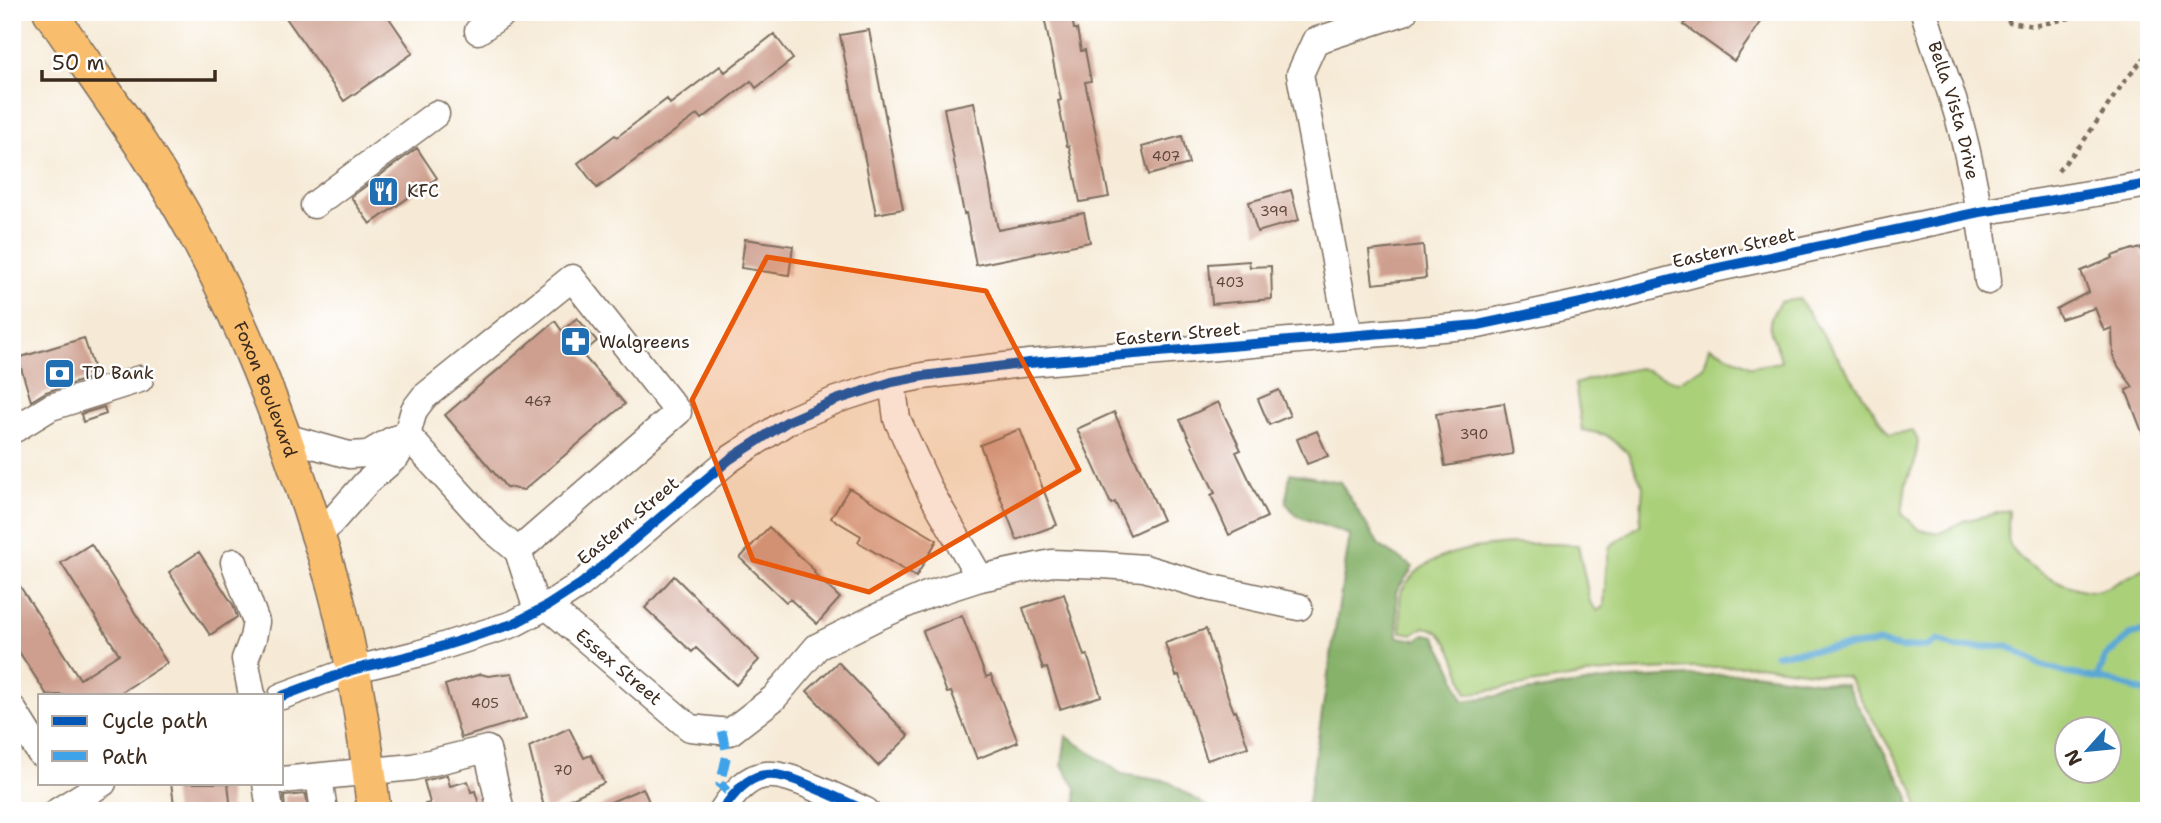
<svg xmlns="http://www.w3.org/2000/svg" width="2161" height="823" font-family="'Shantell Sans',sans-serif">
<rect width="100%" height="100%" fill="#fff"/>
<filter id="ink" filterUnits="userSpaceOnUse"><feTurbulence type="fractalNoise" baseFrequency=".0143" numOctaves="2"/><feDisplacementMap in="SourceGraphic" scale="14" xChannelSelector="R" yChannelSelector="G"/><feConvolveMatrix kernelMatrix="1 2 1 2 8 2 1 2 1" color-interpolation-filters="sRGB"/></filter>
<filter id="wash" filterUnits="userSpaceOnUse"><feTurbulence type="fractalNoise" baseFrequency=".00686" numOctaves="4" result="noise"/><feDisplacementMap in="SourceGraphic" scale="28" xChannelSelector="R" yChannelSelector="G"/><feGaussianBlur stdDeviation="1.57" result="paint"/><feColorMatrix in="noise" values="0 0 0 0 0 0 0 0 0 0 0 0 0 0 0 0 0 1.4 0 .05"/><feComposite in="paint" operator="in"/></filter>
<g filter="url(#wash)">
<rect width="100%" height="100%" fill="#f6ead6"/>
<!-- green -->
<path fill="#aad07a" stroke="#727d4c" stroke-width="2" fill-rule="evenodd" d="M1799,299L1889,434L1913,431L1918,441L1915,462L1906,483L1902,514L1920,530L1941,533L1964,521L2009,510C2009,519 2006,534 2009,542C2016,565 2072,592 2095,591C2108,590 2137,572 2149,565V811H1918L1915,791L1848,677L1759,665L1606,672L1467,694C1462,677 1451,638 1435,630C1431,628 1427,628 1424,627L1413,634L1401,632C1401,622 1398,597 1402,590C1431,537 1527,543 1578,545L1590,602L1597,611L1604,606L1606,569L1610,546L1640,525L1643,486L1627,452L1606,435L1582,430L1575,384L1603,375L1640,368L1677,382L1704,367L1710,346L1751,367L1781,362C1780,347 1766,333 1771,318C1773,313 1777,307 1780,302ZM2066,728H2108V770H2066Z"/>
<!-- forest -->
<path fill="#87b26a" stroke="#616e44" stroke-width="2" d="M1290,473L1340,482L1379,545L1413,567L1396,592L1398,637L1417,640L1426,634L1435,636L1453,671L1463,701L1607,680L1753,673L1846,685L1908,794L1911,811H1302L1308,802L1350,535L1297,516L1286,503Z
M1066,736L1122,774L1169,782L1214,811H1077L1076,788L1062,765Z"/>
<g fill="none" stroke-linecap="round" stroke-linejoin="round">
<!-- stream -->
<path stroke="#5ca8d5" stroke-width="7" d="M1776,654L1880,643L1901,648L1928,646L1938,640L1958,648L2008,646L2041,665L2066,673L2110,681L2149,693
M2097,679L2106,656L2131,635L2149,630"/>
</g>
<g id="blocks">
<!-- building -->
<path fill="#ce9f8e" d="M282,12H385L413,53L344,101Z
M1043,12H1071L1074,29H1077L1081,51L1085,50L1091,81L1085,82L1109,197L1080,202L1069,146H1067L1058,101L1061,100Z
M1693,12H1768L1734,61L1684,25Z
M869,30L903,209L876,214L840,35Z
M774,34L793,59L756,88L751,81L702,119L698,114L597,188L578,163L615,135L617,137L667,99L670,104L720,66L725,72Z
M974,102L998,230L1084,213L1090,242L976,265L966,213L964,214L944,108Z
M1182,136L1189,164L1149,175L1142,147Z
M417,148L437,178L370,224L351,197Z
M1291,190L1299,220L1257,232L1249,202Z
M745,239L793,246L789,275L741,268Z
M1423,245L1426,278L1373,284L1369,251Z
M2141,248L2144,256L2149,254V445H2147L2126,390L2133,387L2118,366L2113,355L2112,328L2104,331L2095,308L2061,319L2056,309L2089,292L2081,271L2113,258L2112,256L2133,249L2134,250Z
M1249,261L1250,267L1271,266L1272,299L1212,304L1209,264Z
M577,318L597,341L582,354L625,404L524,490L506,487L445,415L555,321L562,331Z
M84,338L96,376L46,392L31,401L18,358Z
M1279,390L1290,416L1269,425L1258,399Z
M1218,402L1241,450L1236,452L1267,517L1229,535L1211,495L1215,493L1180,420Z
M1504,403L1513,454L1445,466L1436,414Z
M104,407L106,414L83,422L81,414Z
M1114,412L1163,520L1130,535L1115,502L1111,504L1077,429Z
M1020,429L1057,525L1017,540L980,445Z
M1317,431L1328,456L1307,464L1297,439Z
M849,488L937,540L916,577L858,542L861,536L831,518Z
M769,527L815,571L814,573L840,598L817,624L790,599L786,602L740,558Z
M91,544L167,663L117,695H47L12,641V574L80,679L119,654L61,563Z
M199,552L233,605L237,617L210,635L169,572Z
M674,576L759,660L736,685L696,648L692,652L645,608Z
M1064,594L1084,656L1087,655L1101,696L1060,709L1047,668L1043,669L1023,608Z
M962,615L986,677L991,675L1018,742L977,759L951,692L947,693L923,631Z
M1206,629L1228,696L1234,712L1236,711L1248,747L1207,760L1179,675L1176,676L1165,643Z
M838,662L909,736L878,766L807,691Z
M512,673L526,718L461,738L445,685L481,674L488,676Z
M569,728L584,758L591,755L604,783L545,811L529,747Z
M447,775L450,786L468,781L471,792L475,791L481,811H426L425,804L430,803L424,781Z
M171,783H228L231,811H175Z
M643,788L653,811H590Z
M306,794L308,811H285L284,796Z"/>
</g>
</g>
<g filter="url(#ink)">
<use href="#blocks" fill-opacity="0" stroke="#7c6d5e" stroke-width="2"/>
<g fill="none" stroke-linecap="round" stroke-linejoin="round">
<defs>
<g id="minor">
<path id="s1" d="M1924,12C1934,47 1948,81 1958,116C1973,170 1982,225 1988,281"/>
<path d="M478,31L505,12"/>
<path d="M314,205L436,114"/>
<path d="M1349,336L1300,74L1315,41L1404,12"/>
<path d="M892,382L897,419L930,491L980,578"/>
<path d="M15,429L51,407L140,379"/>
<path d="M285,437L349,455L368,454L392,440L407,435"/>
<path d="M318,537L366,483L397,456L407,435L414,410L424,397L572,278L678,412L518,551L492,529L407,435"/>
<path d="M518,551L537,610"/>
<path d="M234,562L256,622L253,638L245,659L252,695"/>
<path id="s2" d="M547,606L690,728L730,732L774,698L817,647L875,618L927,595L980,578L1052,563L1103,565L1144,568L1212,588L1299,607"/>
<path d="M282,696L352,670L421,653L513,624L547,606L581,584L730,459L788,421L836,400L892,382L923,376L1029,363L1478,325L1586,302L1709,270L1980,212L2149,184"/>
<path d="M12,708L40,753"/>
<path d="M319,777L324,811"/>
<path d="M282,780L413,767L487,749L501,811"/>
<path d="M266,783L270,811"/>
<path d="M58,811L103,783"/>
<path d="M722,811C750,767 771,768 815,788C832,795 849,803 866,811"/>
</g>
<g id="major">
<path id="s3" d="M50,12C98,83 151,153 192,229C242,319 278,414 310,511C318,537 327,562 334,587C354,660 365,736 374,811"/>
</g>
</defs>
<!-- minor casing -->
<use href="#minor" stroke="#7c6d5e" stroke-width="29"/>
<!-- major casing -->
<use href="#major" stroke="#7c6d5e" stroke-width="36"/>
<!-- path -->
<path stroke="#7c6d5e" stroke-width="4.5" stroke-dasharray="5 5" stroke-linecap="butt" d="M2001,12L2010,22L2034,26L2097,12
M2058,171L2083,142L2124,82L2149,52"/>
<!-- minor -->
<use href="#minor" stroke="#fff" stroke-width="26"/>
<!-- major -->
<use href="#major" stroke="#f9be6d" stroke-width="33"/>
<!-- quiet -->
<path stroke="#3fa3ea" stroke-width="9" stroke-dasharray="18 9" stroke-linecap="butt" d="M722,731L727,754L720,784L732,796"/>
<defs>
<path id="cycleway" d="M282,696L352,670L421,653L513,624L547,606L581,584L730,459L788,421L836,400L892,382L923,376L1029,363L1478,325L1586,302L1709,270L1980,212L2149,184
M722,811C750,767 771,768 815,788C832,795 849,803 866,811"/>
</defs>
<!-- cycleway casing -->
<use href="#cycleway" stroke="#fff" stroke-width="15"/>
<!-- cycleway -->
<use href="#cycleway" stroke="#0057b8" stroke-width="10"/>
</g>
</g>
<!-- marked area -->
<path fill="#e8590c" fill-opacity="0.2" stroke="#e8590c" stroke-width="5" stroke-linejoin="round" d="M767,257L986,291L1079,470L869,592L753,560L692,400Z"/>
<!-- icons -->
<defs>
<symbol id="restaurant-square" viewBox="-11 -11 22 22"><rect x="-9" y="-9" width="18" height="18" rx="4" fill="#1f6fb2" stroke="#fff"/><path d="M-5-6h1v4h1v-4h1v4h1v-4h1v5L-1.5 .5V6h-2V.5L-5-1ZM5-6V6H3V1.5H1.5Q1.5-4 5-6Z" fill="#fff"/></symbol>
<symbol id="pharmacy-square" viewBox="-11 -11 22 22"><rect x="-9" y="-9" width="18" height="18" rx="4" fill="#1f6fb2" stroke="#fff"/><path d="M-2-6h4v4h4v4h-4v4h-4v-4h-4v-4h4Z" fill="#fff"/></symbol>
<symbol id="bank-square" viewBox="-11 -11 22 22"><rect x="-9" y="-9" width="18" height="18" rx="4" fill="#1f6fb2" stroke="#fff"/><path d="M-6-4H6V4H-6ZM0-2.3a2.3 2.3 0 1 0 0 4.6a2.3 2.3 0 1 0 0-4.6Z" fill="#fff"/></symbol>
</defs>
<g fill-rule="evenodd">
<use href="#restaurant-square" x="366" y="174" width="35" height="35"/>
<use href="#pharmacy-square" x="558" y="324" width="35" height="35"/>
<use href="#bank-square" x="42" y="356" width="35" height="35"/>
</g>
<g text-anchor="middle" dominant-baseline="central" stroke-width="5" stroke-linejoin="round" paint-order="stroke">
<!-- number labels -->
<g font-size="14" fill="#60473a">
<text x="1166" y="156">407</text>
<text x="1274" y="211">399</text>
<text x="1230" y="282">403</text>
<text x="538" y="401">467</text>
<text x="1474" y="434">390</text>
<text x="485" y="703">405</text>
<text x="563" y="770">70</text>
</g>
<!-- street labels -->
<g font-size="18" fill="#3b2a1e" stroke="#fff">
<text stroke="none"><textPath href="#s1" startOffset="103">Bella Vista Drive</textPath></text>
<text transform="translate(1734 248) rotate(-13)">Eastern Street</text>
<text transform="translate(1178 334) rotate(-5)">Eastern Street</text>
<text stroke="none"><textPath href="#s3" startOffset="436">Foxon Boulevard</textPath></text>
<text transform="translate(628 521) rotate(-40)">Eastern Street</text>
<text stroke="none"><textPath href="#s2" startOffset="94">Essex Street</textPath></text>
</g>
<!-- poi labels -->
<g font-size="18" fill="#3b2a1e" stroke="#fff" text-anchor="start">
<text x="407" y="191">KFC</text>
<text x="599" y="342">Walgreens</text>
<text x="82" y="373">TD Bank</text>
</g>
</g>
<!-- margin -->
<rect width="2161" height="823" fill="none" stroke="#fff" stroke-width="42"/>
<!-- legend -->
<rect x="38" y="694" width="245" height="91" fill="#ffffff" stroke="#b1aaa5" stroke-width="2"/>
<rect x="52" y="716" width="35" height="10" fill="#0057b8" stroke="#b1aaa5" stroke-width="2"/>
<text x="102" y="728" font-size="21" fill="#3b2a1e">Cycle path</text>
<rect x="52" y="751" width="35" height="10" fill="#3fa3ea" stroke="#b1aaa5" stroke-width="2"/>
<text x="102" y="764" font-size="21" fill="#3b2a1e">Path</text>
<!-- north arrow -->
<g transform="translate(2088 750) rotate(243)"><circle r="33" fill="#ffffff" stroke="#b1aaa5" stroke-width="2"/>
<path d="M0-5L12 26L0 18L-12 26Z" fill="#1f6fb2"/>
<text y="-10" font-size="19" font-weight="bold" text-anchor="middle" fill="#3b2a1e">N</text>
</g>
<!-- scale -->
<path d="M42 70v10h173v-10" fill="none" stroke="#3b2a1e" stroke-width="3.5"/>
<text x="52" y="70" font-size="21" fill="#3b2a1e" stroke="#ffffff" stroke-width="5" paint-order="stroke">50 m</text>
</svg>
